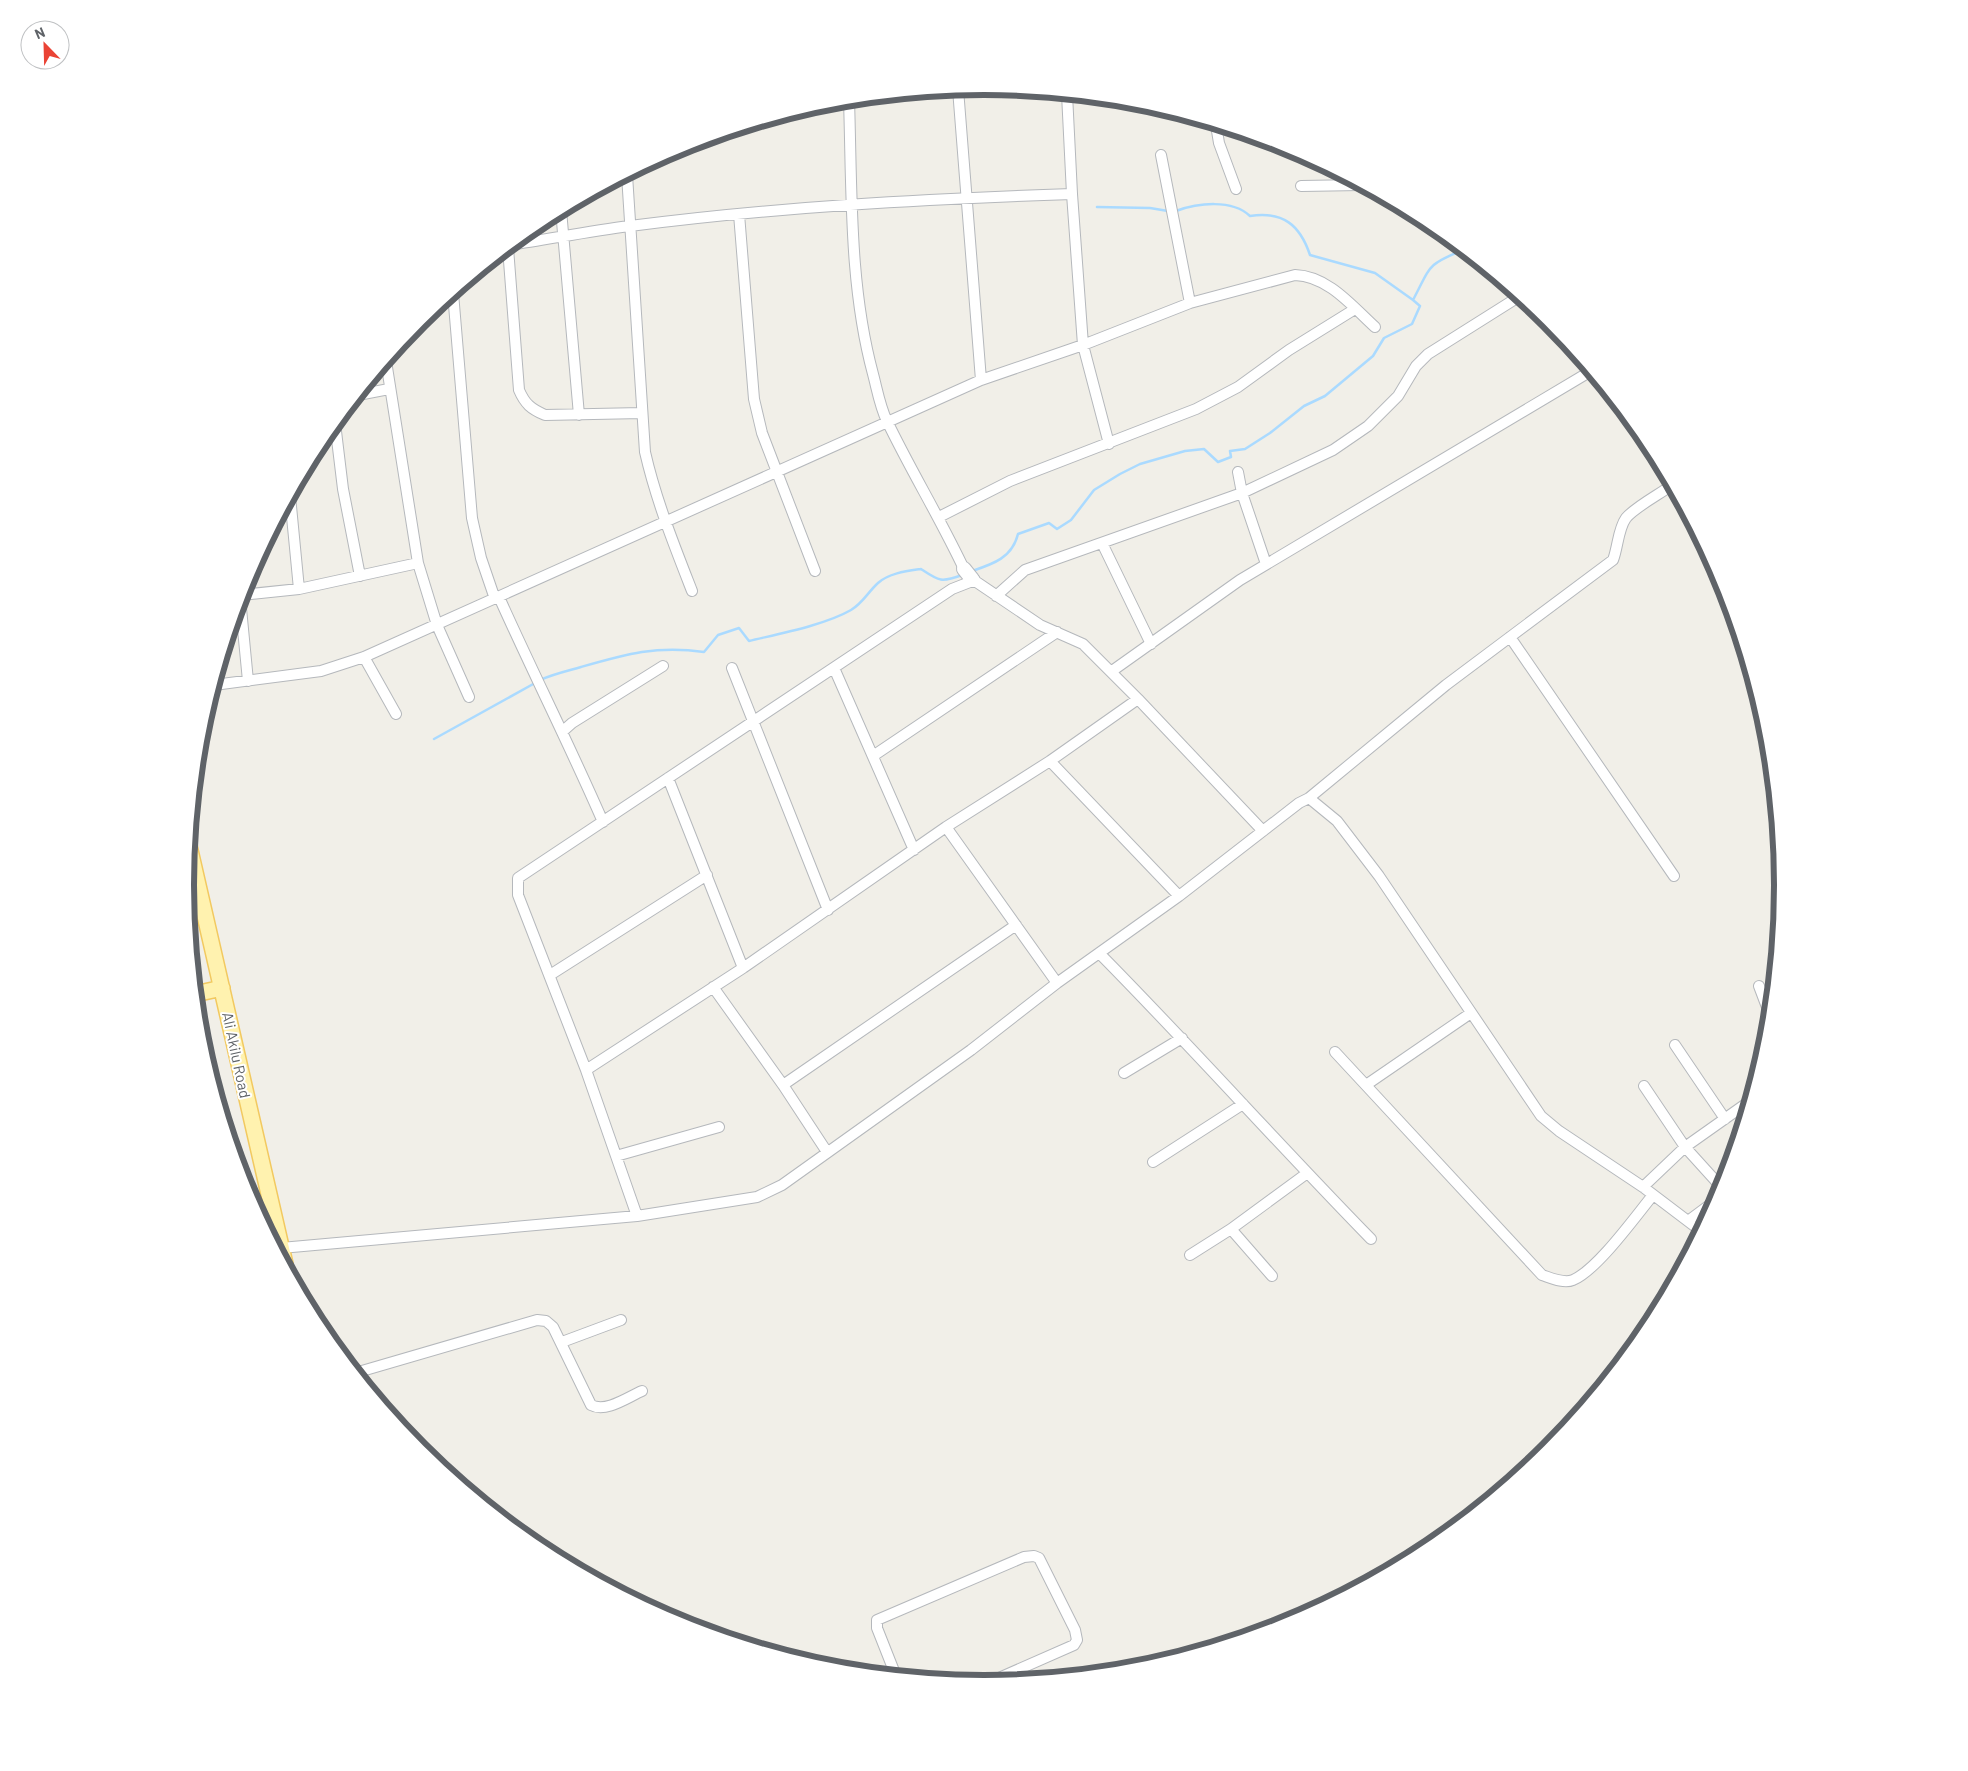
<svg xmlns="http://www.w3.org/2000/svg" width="1968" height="1771" font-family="Barlow,sans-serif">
<rect width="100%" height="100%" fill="#f1efe8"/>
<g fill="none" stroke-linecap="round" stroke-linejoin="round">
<!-- stream -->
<path stroke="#aadaff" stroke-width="2.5" d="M1097,207L1150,208L1168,211
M1176,211C1198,203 1232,199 1250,216C1283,211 1300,225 1310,255L1375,273L1413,300C1431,266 1426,265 1463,250
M972,571C993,564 1012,558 1018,534L1049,523L1057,529L1071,520L1094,490L1120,474L1140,464L1185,451L1204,449L1218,462L1231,457L1230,451L1245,449L1270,433L1304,406L1325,396L1373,356L1384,338L1412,324L1420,306L1413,300
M540,680C553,674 567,671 581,667C626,654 657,645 704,652L718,635L739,628L749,641C778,634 825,625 851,610C863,603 868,592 878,583C889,573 907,571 921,569C939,581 941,583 962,575
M434,739L535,683"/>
<defs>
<path id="street" d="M958,89L981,380
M1067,94L1072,194L1083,345L1109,444
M849,100C852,191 849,285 873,374C877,389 880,407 887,421C911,471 940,518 964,569
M1216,125L1219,143L1236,189
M1161,155L1190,303
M627,175L645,452C656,500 674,545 692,591
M1301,186L1361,185
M561,210L579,415
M739,214L754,399L762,433L815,571
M510,245C550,239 590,231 630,226C776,207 924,199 1072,194
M508,248L519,390C525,404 531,409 545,415L642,413
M453,293L472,518L481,558L495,599
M386,361L418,563L437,625L469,697
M358,395L389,389
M335,423L343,489L360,576
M1238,472L1242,493L1266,564
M290,496L299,589
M939,517L1010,481L1196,409L1238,387L1289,350L1355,309
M1102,543L1151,644
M972,579L1040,625L1083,644L1138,699L1263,831
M241,595L299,589L418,563
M996,596L1025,570L1242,493L1333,450L1368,426L1398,396L1416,366L1428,354L1520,296
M499,597C533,673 570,746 603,822
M240,598L248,681
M1510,637L1674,876
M364,657L396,714
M732,668L828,910
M834,668L914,850
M1112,671L1240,580L1591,371
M214,685L321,671L364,657L981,380L1083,345L1190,303L1295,275C1328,276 1352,306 1375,327
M563,731L572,723L663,666
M873,756L1057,632
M1050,761L1179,896
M668,778L743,968
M1309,798L1337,821L1379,876L1541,1116L1559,1131L1643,1187L1701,1231
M946,827L1057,983
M1099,953C1192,1047 1279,1145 1371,1239
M550,975L707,875
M1759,986L1770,1015
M713,987L783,1085L827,1152
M1675,1045L1725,1119
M1335,1052L1542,1275C1551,1278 1564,1284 1573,1280C1597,1270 1635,1217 1653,1195
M586,1070L743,968L946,827L1050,761L1138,699
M1124,1073L1182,1038
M783,1085L1016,925
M1366,1085L1471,1013
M1644,1086L1685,1147L1723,1189
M616,1156L719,1127
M1153,1162L1243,1104
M1643,1187L1685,1147L1750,1101
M637,1216L586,1070L518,895V878L952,589L975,580
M1688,1221L1719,1198
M1231,1229L1272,1276
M281,1248L637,1216L757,1197L782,1185L971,1050L1057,983L1179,896L1299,803L1309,798L1446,685L1613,560C1618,547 1618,529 1626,518C1635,507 1660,494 1672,485
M1190,1255L1231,1229L1306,1174
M562,1342L621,1320
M355,1373L537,1320L546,1321L553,1327L591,1405C606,1413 628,1397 642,1391
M896,1676L877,1628V1620L1024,1557L1034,1556L1039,1558L1075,1630L1077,1640L1074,1645L983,1685"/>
<path id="secondary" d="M964,569L972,579"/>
<path id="primary" d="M189,846L285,1264
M195,994L222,988
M200,1041V1042"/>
</defs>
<!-- street casing -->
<use href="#street" stroke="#b5b8bc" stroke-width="12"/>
<!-- secondary casing -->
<use href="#secondary" stroke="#b6babf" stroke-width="16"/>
<!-- primary casing -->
<use href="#primary" stroke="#f2c960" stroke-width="18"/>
<!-- street -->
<use href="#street" stroke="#fff" stroke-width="10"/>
<!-- secondary -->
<use href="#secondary" stroke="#fff" stroke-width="14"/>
<!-- primary -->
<use href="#primary" stroke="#fff2af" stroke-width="15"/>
</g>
<g text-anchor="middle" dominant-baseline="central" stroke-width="4" stroke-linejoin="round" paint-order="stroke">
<!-- street labels -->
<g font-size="15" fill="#5f6368" stroke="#fff">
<text transform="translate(237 1055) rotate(78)">Ali Akilu Road</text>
</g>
</g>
<!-- crop -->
<path d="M0 0H1968V1771H0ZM194 885a790 790 0 1 1 1580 0a790 790 0 1 1-1580 0Z" fill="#fff" fill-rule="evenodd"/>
<path fill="none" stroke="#5f6368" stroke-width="6" d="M194 885a790 790 0 1 1 1580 0a790 790 0 1 1-1580 0Z"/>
<!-- north arrow -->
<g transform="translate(45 45) rotate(337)"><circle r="24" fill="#ffffff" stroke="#bfc1c3"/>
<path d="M0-4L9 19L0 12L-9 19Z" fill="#ea4335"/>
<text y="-8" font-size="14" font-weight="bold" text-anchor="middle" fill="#5f6368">N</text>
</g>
</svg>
